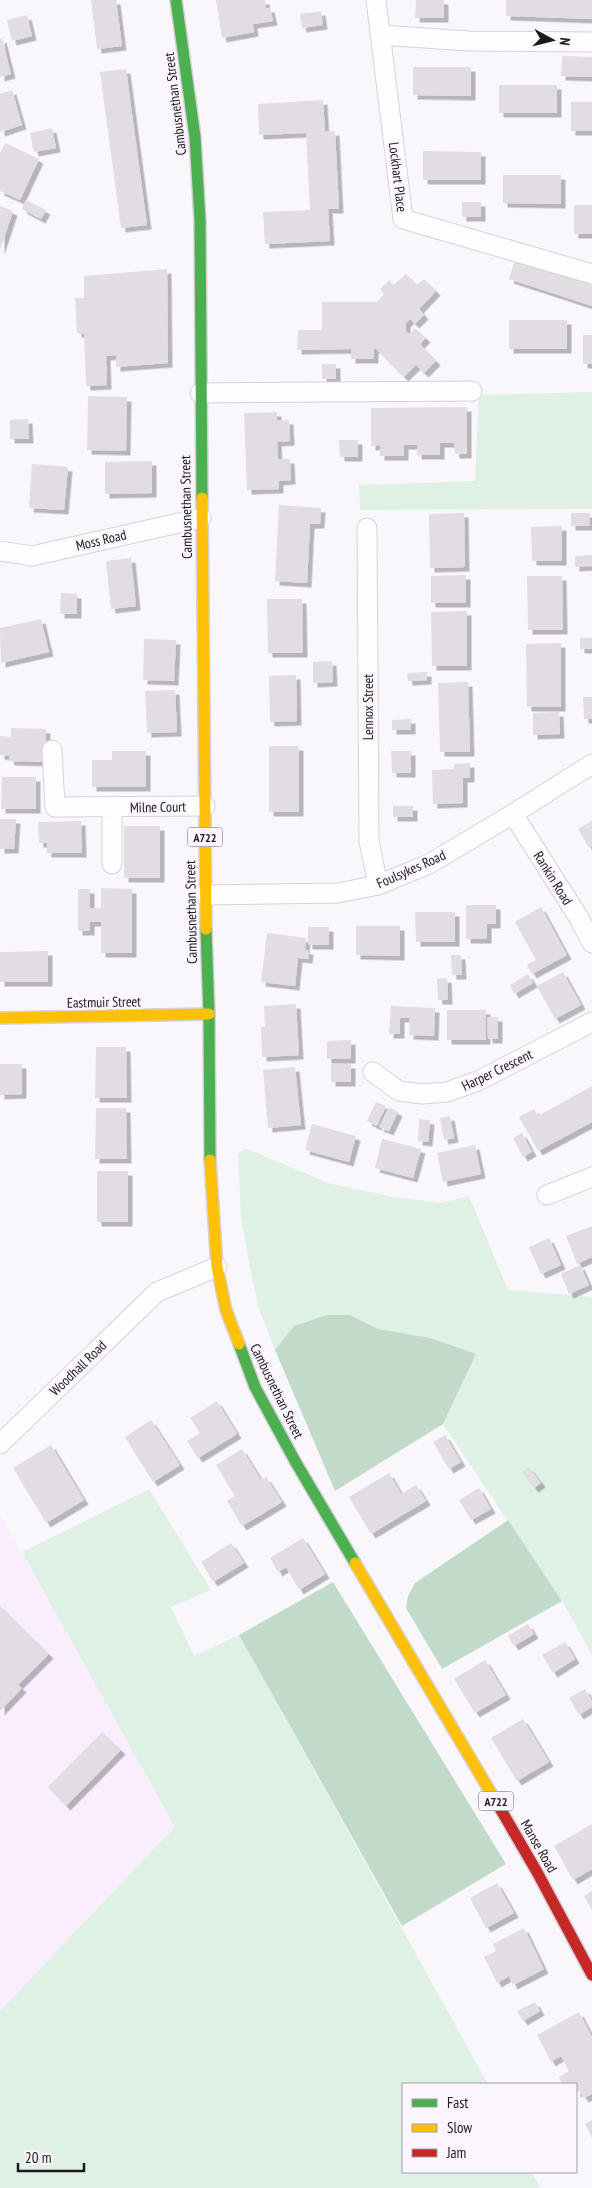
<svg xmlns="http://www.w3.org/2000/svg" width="592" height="2188" font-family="'PT Sans Narrow',sans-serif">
<defs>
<filter id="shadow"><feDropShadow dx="4.5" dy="4.5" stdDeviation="0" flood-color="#0004"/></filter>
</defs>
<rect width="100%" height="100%" fill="#faf7fc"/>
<!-- built -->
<path fill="#f9eefe" d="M0,1516L22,1552L176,1827L0,2011Z"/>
<!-- green -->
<path fill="#dff0e4" d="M592,392V509L360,510L359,485L475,481L479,395Z
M245,1148L328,1183L388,1196L440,1203L469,1196L508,1290L592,1297V1655L562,1601L443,1424L476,1354L378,1329L353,1316L294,1326L275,1350L259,1309L252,1278L241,1218L238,1154Z
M149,1489L211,1590L171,1607L194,1656L239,1635L488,2084H403V2172H532L540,2188H0V2011L175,1827L22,1552Z"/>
<!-- forest -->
<path fill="#c2dbc8" d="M327,1315H350L378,1329L430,1338L476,1354L443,1424L335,1491L275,1350L294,1326Z
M508,1520L562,1601L442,1669L406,1608L408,1596L415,1583Z
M333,1582L506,1864L402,1926L239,1635Z"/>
<!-- building -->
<path fill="#e1dde2" filter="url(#shadow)" d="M91,0H116L122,46L97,49Z
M216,0H265L266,8H270L273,21L253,24L254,32L222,38Z
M416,0H444V18H415Z
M506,0H592V19L506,16Z
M321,11L323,25L302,28L300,14Z
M27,15L32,36L12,41L7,20Z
M2,38L11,74L0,77V39Z
M562,56L592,57V77L561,76Z
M413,67H471V96L413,95Z
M126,69L147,225L121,228L100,72Z
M499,85H557V113H499Z
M12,90L22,125L0,132V94Z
M323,100L325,132L335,131L339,209H328L330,241L265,244L263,212L310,210L306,133L259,135L258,104Z
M571,102H592V131H571Z
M52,128L56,148L34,152L30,133Z
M5,143L39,159L20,200L0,191V153Z
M423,151L481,152V180H423Z
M503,175H561V204L503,203Z
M26,200L46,210L41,219L22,209Z
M462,202H481V217H462Z
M574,205H592V234H574Z
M0,206L13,211L0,250Z
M515,260L592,285V306L509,279Z
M167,269L168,363L116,367V355L106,356L107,385L86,386L84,334L77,333L75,298H84V276Z
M406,274L417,285L424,279L436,291L419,309L424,315L415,324L410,319L406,323V331L409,334L415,328L426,338L420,344L436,361L424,373L416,365L404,377L376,349H374V359H351V349L297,350L298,330H322V302H377L384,294L380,289L389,280L394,285Z
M509,320H567V349H509Z
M583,335H592V364H583Z
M322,364H336V379H322Z
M88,396L127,397L126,451L87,450Z
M467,407V454H455L454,443H440V455H417V445H404V456H380V445L371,446V408Z
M277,412V420H289L290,441L277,442L278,459H290L291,480L279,481V489L247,490L244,413Z
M28,419L29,439H10V420Z
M339,440H358V457H340Z
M152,461V493L105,494V462Z
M32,464L68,467L64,510L29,508Z
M279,505L321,508L320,524H310L307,583L275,581Z
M464,513L465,567L430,568L429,514Z
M571,513H590V526H571Z
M562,526V561H532L531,527Z
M592,555V566L575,567V556Z
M131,558L136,606L111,609L106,561Z
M466,575V603H431V576Z
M527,576H562L563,630H528Z
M61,593L77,594V614H60Z
M267,599H302L303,653H268Z
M467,611V666H432L431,612Z
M41,619L49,652L1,663L0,628Z
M580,638H592V649H580Z
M144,639L176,640L174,681L143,680Z
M561,643V707H527L526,644Z
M332,661L333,682L313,683V662Z
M427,672V680L408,681L407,673Z
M296,675L297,721L270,722L269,676Z
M468,682L470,752H440L438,683Z
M175,690L177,732L147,733L145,691Z
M583,697H592V719H584Z
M559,712L560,734L533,735V713Z
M411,719V730H392V720Z
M11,728L46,729L45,762L10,761L9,756L0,755V736L11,737Z
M269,746H299V812H269Z
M112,751H146V787H92V760H112Z
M391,751H411V773H392Z
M470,763V778H463V803L433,804L432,770L454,769V764Z
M2,777H36V809H1Z
M393,806H413V817H393Z
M0,819H16L14,849H0Z
M81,821L82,853H47V843H39L38,822Z
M592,821V846L589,848L578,829Z
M124,826H160V878H124Z
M101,888L132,889V953H101V922H90V931H78V889H90V908H101Z
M466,905H496V924H487V939H466Z
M541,907L567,955L532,974L527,965L536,960L515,922Z
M415,912H455V942H416Z
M356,926H400V956L356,955Z
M308,927H329V945H308Z
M267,933L306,938L305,950H309L308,959L298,958L295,986L261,982Z
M48,951V982H0V952Z
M451,955H461L462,975H452Z
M563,972L581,1005L555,1019L537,986Z
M528,974L533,983L514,994L510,985Z
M447,978L448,1000H438L437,979Z
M296,1004L299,1055L262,1057L261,1027H265L264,1006Z
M391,1006L435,1008L434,1036L409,1035L410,1018H400V1034H389Z
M447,1010H486V1040H447Z
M487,1017H498V1039H488Z
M351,1040V1059H327V1041Z
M96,1047H126L127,1098H95Z
M0,1064H22V1094L0,1095Z
M331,1064H351V1082H331Z
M295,1067L301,1125L268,1128L263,1070Z
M592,1086V1122L538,1151L519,1117L534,1109L538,1116Z
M376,1102L386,1106L377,1126L367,1121Z
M389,1107L398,1112L389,1131L379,1127Z
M96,1108H126L127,1159H95Z
M450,1116L454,1138L444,1140L440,1118Z
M419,1119L430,1120L428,1142L418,1141Z
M312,1124L356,1136L349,1162L305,1150Z
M522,1133L532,1152L523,1157L513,1138Z
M382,1139L421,1149L413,1178L375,1168Z
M475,1145L481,1174L443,1182L437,1153Z
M97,1171H128V1222H97Z
M592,1226V1257L577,1264L566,1236Z
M549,1238L561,1265L541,1274L529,1247Z
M580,1265L589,1285L569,1294L561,1274Z
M217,1401L237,1434L198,1458L187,1441L200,1433L190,1418Z
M151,1420L180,1465L153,1482L125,1437Z
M445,1435L461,1462L449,1469L433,1442Z
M51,1445L84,1500L46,1523L13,1468Z
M242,1449L261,1480L266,1477L282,1502L242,1526L227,1501L235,1496L216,1465Z
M529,1467L541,1483L534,1488L522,1472Z
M389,1473L401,1494L416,1485L426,1501L371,1534L349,1497Z
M479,1488L491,1509L471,1520L459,1500Z
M303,1538L325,1574L299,1590L286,1567L278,1572L270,1558Z
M231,1543L244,1563L213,1582L201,1562Z
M0,1606L49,1654L18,1685L22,1688L0,1711Z
M528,1624L534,1634L514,1646L508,1636Z
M565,1642L575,1659L553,1673L542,1655Z
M485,1660L506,1695L475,1713L454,1679Z
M585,1689L592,1701V1707L579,1715L569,1698Z
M523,1719L549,1762L517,1781L491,1738Z
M102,1732L121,1750L66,1806L48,1787Z
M592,1824V1869L573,1880L554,1846Z
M497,1883L514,1913L486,1928L470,1898Z
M592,1891V1910L584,1896Z
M524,1928L544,1969L513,1985L509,1976L497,1983L484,1957L496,1951L493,1944Z
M535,2002L540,2011L523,2021L517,2011Z
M579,2012L592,2037V2094L584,2098L580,2091L576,2093V2084H562L559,2077L569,2071L561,2056L551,2062L537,2035Z
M592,2120V2138L585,2124Z"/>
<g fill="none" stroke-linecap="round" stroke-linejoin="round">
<defs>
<path id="street" d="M376,0L403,219L592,274
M380,35L469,41L592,42
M200,393L472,391
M367,528L369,841L378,885
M0,551L32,556L201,518
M52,750L55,807L205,806
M112,807V864
M513,814L579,918L592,943
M205,895L338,893L378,885L429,864L513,814L592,764
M373,1072L399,1091L423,1094L447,1092L478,1081L592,1022
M547,1195L592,1177
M0,1444L157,1292L217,1267"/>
<path id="fast" d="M176,0L195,137L200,220L202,498
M206,929L209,1014L210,1160
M239,1344L255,1387L295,1461L355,1563"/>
<path id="slow" d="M202,498L206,929
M0,1018L209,1014
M210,1160L217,1267L226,1310L239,1344
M355,1563L501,1810"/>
<path id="jam" d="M501,1810L537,1872L592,1975"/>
</defs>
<!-- street casing -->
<use href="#street" stroke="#d6d2d7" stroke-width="21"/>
<!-- fast casing -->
<use href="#fast" stroke="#d6d2d7" stroke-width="14"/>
<!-- slow casing -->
<use href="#slow" stroke="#d6d2d7" stroke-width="14"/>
<!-- jam casing -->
<use href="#jam" stroke="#d6d2d7" stroke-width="14"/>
<!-- street -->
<use href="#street" stroke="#fefeff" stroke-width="19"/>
<!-- fast -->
<use href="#fast" stroke="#4caf50" stroke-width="11"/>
<!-- slow -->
<use href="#slow" stroke="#ffc107" stroke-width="11"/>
<!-- jam -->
<use href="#jam" stroke="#c62828" stroke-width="11"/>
</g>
<g text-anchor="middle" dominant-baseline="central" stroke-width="5" stroke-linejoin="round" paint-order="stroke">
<!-- shield labels -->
<g fill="#fbf6fd" stroke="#5f5b61" stroke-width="1">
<rect x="187.5" y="827.5" width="35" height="19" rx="4"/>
<rect x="478.5" y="1791.5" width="35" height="19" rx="4"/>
</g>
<g font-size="12" font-weight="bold" fill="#1c181e">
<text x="205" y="837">A722</text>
<text x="496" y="1801">A722</text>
</g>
<!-- street labels -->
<g font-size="14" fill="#1c181e" stroke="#fbf6fd">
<text transform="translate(175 104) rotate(-97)">Cambusnethan Street</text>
<text transform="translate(398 177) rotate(83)">Lockhart Place</text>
<text transform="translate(186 507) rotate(-91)">Cambusnethan Street</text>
<text transform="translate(101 540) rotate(-13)">Moss Road</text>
<text transform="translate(368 707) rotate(-90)">Lennox Street</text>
<text transform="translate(158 807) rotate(-1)">Milne Court</text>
<text transform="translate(411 869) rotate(-24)">Foulsykes Road</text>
<text transform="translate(553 878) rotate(58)">Rankin Road</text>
<text transform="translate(191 912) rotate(-91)">Cambusnethan Street</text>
<text transform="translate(104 1002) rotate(-1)">Eastmuir Street</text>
<text transform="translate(497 1070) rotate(-26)">Harper Crescent</text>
<text transform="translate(78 1368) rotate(-44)">Woodhall Road</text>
<text transform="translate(277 1391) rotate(64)">Cambusnethan Street</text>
<text transform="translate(539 1846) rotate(60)">Manse Road</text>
</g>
</g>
<!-- legend -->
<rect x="402" y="2083" width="175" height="90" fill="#fbf6fd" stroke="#a29da4"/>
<rect x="412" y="2099" width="25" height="8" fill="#4caf50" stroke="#a29da4"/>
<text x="447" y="2108" font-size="15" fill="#1c181e">Fast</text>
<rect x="412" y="2124" width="25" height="8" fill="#ffc107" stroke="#a29da4"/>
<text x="447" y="2133" font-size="15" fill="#1c181e">Slow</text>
<rect x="412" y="2149" width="25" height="8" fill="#c62828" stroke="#a29da4"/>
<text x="447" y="2158" font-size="15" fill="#1c181e">Jam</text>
<!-- north arrow -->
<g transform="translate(552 40) rotate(97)" stroke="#fbf6fd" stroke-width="4" paint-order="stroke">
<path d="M0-4L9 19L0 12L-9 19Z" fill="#1c181e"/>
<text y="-8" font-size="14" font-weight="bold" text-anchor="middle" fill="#1c181e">N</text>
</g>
<!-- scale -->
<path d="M18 2163v8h66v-8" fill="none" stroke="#1c181e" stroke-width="2.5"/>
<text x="25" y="2163" font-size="15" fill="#1c181e" stroke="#fbf6fd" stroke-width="4" paint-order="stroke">20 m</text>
</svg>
